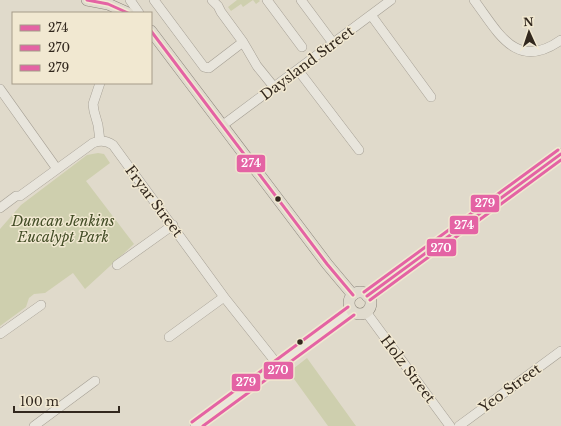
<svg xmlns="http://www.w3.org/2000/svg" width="561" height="426" font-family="'Libre Baskerville',serif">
<rect width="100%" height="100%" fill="#e0dacb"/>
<!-- green -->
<path fill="#cecfae" d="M237,0H259L260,1L256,4L253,0L243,7L241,4L231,11L228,7Z
M98,153L104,154L110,163L86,181L134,244L85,289L73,273L45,293L34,294L29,298L26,307L0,326V229L21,205L87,155Z
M307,358L356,426H328L289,372Z"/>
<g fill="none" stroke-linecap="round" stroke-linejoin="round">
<defs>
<path id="minor" d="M130,0L139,13
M154,0L204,67L209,68L243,42
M212,0L218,6L221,12L243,42L257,66L274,87
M267,0L302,47
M301,0L333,43
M474,0C498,32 516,72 561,40
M371,15L431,97
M298,70L359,150
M100,83L93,104L94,111L98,125L100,141
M0,89L57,169
M223,125L391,0
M0,208L16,196H20L93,143C100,140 106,140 113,145L224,297L278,365
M117,265L173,225
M366,312L450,426
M0,334L41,305
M169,337L224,297
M34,426L95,381
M195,426L325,331L351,311
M459,426L561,351"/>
<path id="major" d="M87,0L108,4L128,13
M151,31L327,264L353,295
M349 303a11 11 0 1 1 22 0a11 11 0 1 1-22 0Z
M367,296L523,181L561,154"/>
</defs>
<!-- minor casing -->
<use href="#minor" stroke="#a59f94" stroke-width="10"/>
<!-- major casing -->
<use href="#major" stroke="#8b857b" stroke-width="12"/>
<!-- minor -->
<use href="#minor" stroke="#e8e5dc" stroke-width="9"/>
<!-- major -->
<use href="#major" stroke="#e0dbce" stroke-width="11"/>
<defs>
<path id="bus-1" d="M87,0L108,4L128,13
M151,31L327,264L353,295
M367,296L561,154"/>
<path id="bus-2" d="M370,300L561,160
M203,426L354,315"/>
<path id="bus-3" d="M364,292L558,150
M192,422L348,307"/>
</defs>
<!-- bus-1 casing -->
<use href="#bus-1" stroke="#f1e8d1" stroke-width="6"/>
<!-- bus-2 casing -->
<use href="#bus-2" stroke="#f1e8d1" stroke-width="6"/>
<!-- bus-3 casing -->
<use href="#bus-3" stroke="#f1e8d1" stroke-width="6"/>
<!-- bus-1 -->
<use href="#bus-1" stroke="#e463a4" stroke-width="3"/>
<!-- bus-2 -->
<use href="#bus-2" stroke="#e463a4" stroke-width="3"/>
<!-- bus-3 -->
<use href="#bus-3" stroke="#e463a4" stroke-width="3"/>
</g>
<!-- markers -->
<g fill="#32281e" stroke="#f1e8d1" stroke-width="1.5">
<circle cx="278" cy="199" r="3.5"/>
<circle cx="300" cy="342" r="3.5"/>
</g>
<g text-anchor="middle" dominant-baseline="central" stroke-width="3" stroke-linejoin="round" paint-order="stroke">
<!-- street labels -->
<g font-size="14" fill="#32281e" stroke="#f1e8d1">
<text transform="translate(307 63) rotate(-37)">Daysland Street</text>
<text transform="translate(154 201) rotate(53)">Fryar Street</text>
<text transform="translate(408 369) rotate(53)">Holz Street</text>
<text transform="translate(510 388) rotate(-36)">Yeo Street</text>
</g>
<!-- park labels -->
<g font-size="14" font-style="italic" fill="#434d26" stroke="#f1e8d1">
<text x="63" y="221">Duncan Jenkins<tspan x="63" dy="16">Eucalypt Park</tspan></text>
</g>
</g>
<g stroke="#f1e8d1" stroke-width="1.5">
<rect x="236" y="154" width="30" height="19" rx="4" fill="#e463a4"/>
<rect x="470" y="194" width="30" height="19" rx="4" fill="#e463a4"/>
<rect x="449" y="215" width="30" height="20" rx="4" fill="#e463a4"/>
<rect x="426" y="238" width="31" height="19" rx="4" fill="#e463a4"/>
<rect x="263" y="361" width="31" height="19" rx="4" fill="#e463a4"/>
<rect x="231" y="373" width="30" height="19" rx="4" fill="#e463a4"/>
</g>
<g font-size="11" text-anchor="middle" font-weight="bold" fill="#fff">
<text x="251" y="167">274</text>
<text x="485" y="207">279</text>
<text x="464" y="229">274</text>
<text x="441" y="252">270</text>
<text x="278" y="374">270</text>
<text x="246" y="386">279</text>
</g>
<!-- legend -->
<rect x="12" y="12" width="140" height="72" fill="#f1e8d1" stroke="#a59b89"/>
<rect x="20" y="25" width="20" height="6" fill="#e463a4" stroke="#a59b89"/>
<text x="48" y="32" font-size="12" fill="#32281e">274</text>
<rect x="20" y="45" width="20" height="6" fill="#e463a4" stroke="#a59b89"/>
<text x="48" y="52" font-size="12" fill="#32281e">270</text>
<rect x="20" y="65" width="20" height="6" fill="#e463a4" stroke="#a59b89"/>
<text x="48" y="72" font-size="12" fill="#32281e">279</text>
<!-- north arrow -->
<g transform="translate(529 32) rotate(357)" stroke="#f1e8d1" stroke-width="3" paint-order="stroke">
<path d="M0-3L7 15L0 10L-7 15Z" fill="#32281e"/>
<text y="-6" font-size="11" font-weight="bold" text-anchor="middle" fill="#32281e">N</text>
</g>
<!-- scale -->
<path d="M14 406v6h105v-6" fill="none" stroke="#32281e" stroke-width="2"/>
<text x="20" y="406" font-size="12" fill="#32281e" stroke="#f1e8d1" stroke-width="3" paint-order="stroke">100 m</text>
</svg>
